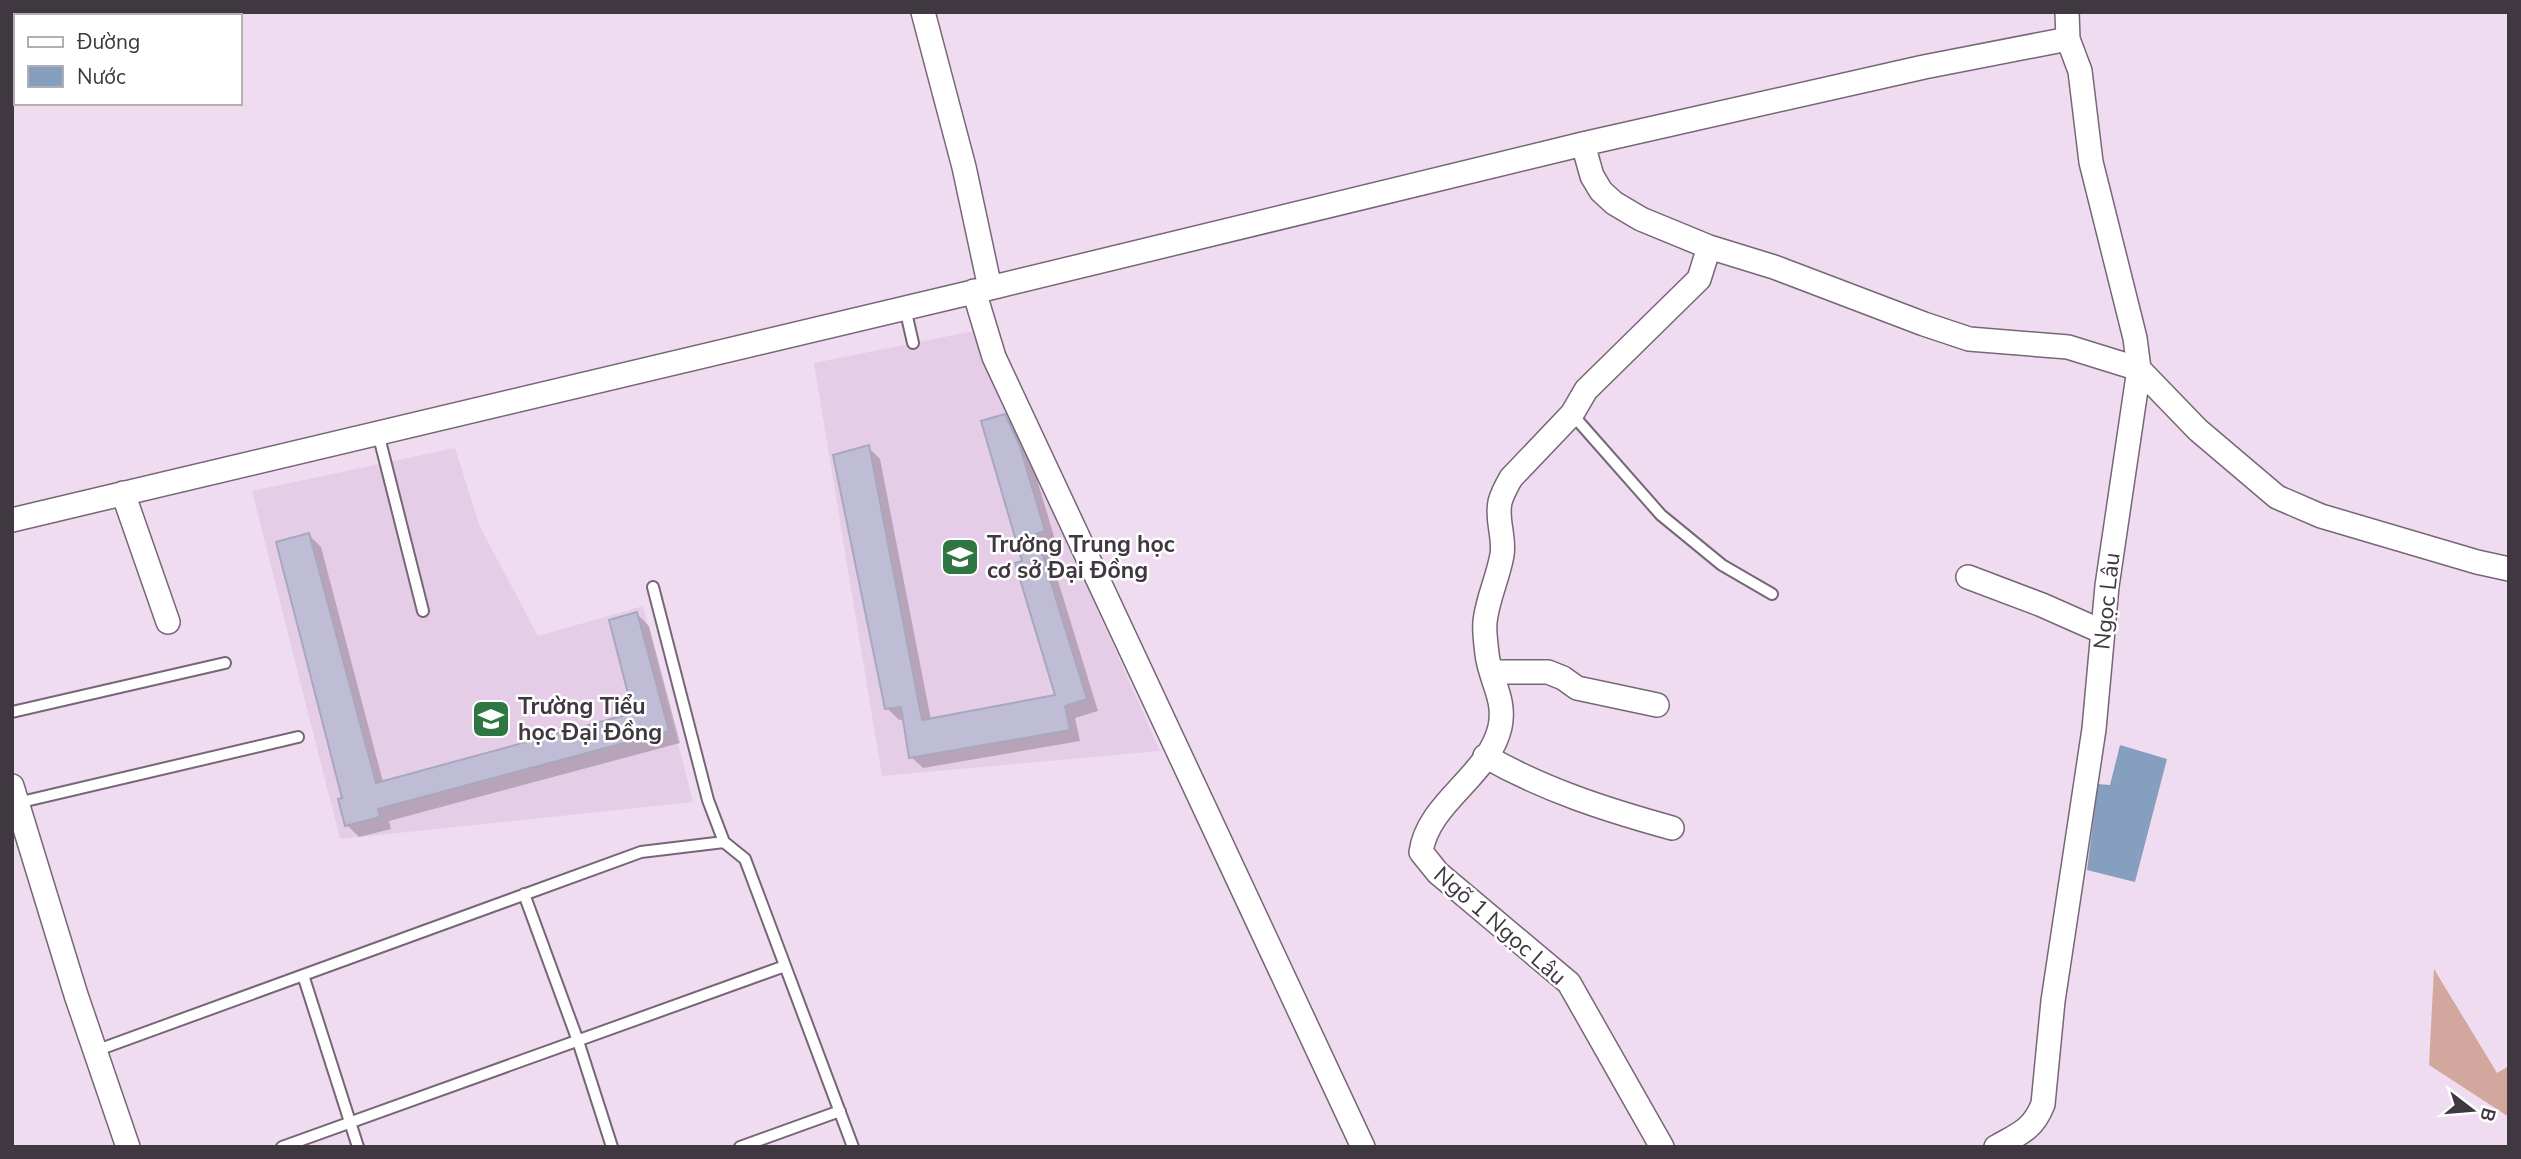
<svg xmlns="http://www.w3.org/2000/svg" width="2521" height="1159" font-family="'Nunito Sans',sans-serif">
<rect width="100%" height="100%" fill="#efdcf0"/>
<!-- built -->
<path fill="#e5cde7" d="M974,331L1160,751L882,776L814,363Z
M455,448L480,527L538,636L643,606L693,802L340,839L252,491Z"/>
<!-- green -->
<path fill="#d2a89e" d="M2434,969L2497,1073L2509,1066V1117L2429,1065Z"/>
<!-- water -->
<path fill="#869fbf" d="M2120,745L2167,759L2135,882L2087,870L2098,784L2110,785Z"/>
<!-- shadow -->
<path fill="#0003" d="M1005,416L1016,428L1031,460L1056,543L1047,545L1098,711L1075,718L1080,741L923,768L911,757L905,719L899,720L887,708L868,447L880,459L931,720L1057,696L1024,562Z
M309,535L321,547L383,782L636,714L637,614L649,626L680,743L389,821L391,829L359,837L347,825Z"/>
<!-- building -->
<path fill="#bfbdd5" stroke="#a9a7be" stroke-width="2" d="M1005,414L1020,447L1045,531L1036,534L1087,699L1065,706L1070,730L909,758L901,707L885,709L833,455L869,445L922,720L1055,695L1015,563L1022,561L981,421Z
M309,533L376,783L633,713L609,620L637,612L669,731L378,809L380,817L345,826L338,799L342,798L276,542Z"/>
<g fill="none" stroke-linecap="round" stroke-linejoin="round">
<defs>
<path id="service" d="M905,308L913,343
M1572,414L1661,515L1722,565L1772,594
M378,433L423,611
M653,587L708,800L724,842L745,859L853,1147
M12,712L225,663
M17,803L298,737
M524,894L578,1041L612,1147
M303,975L358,1147
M95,1051L641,852L724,842
M282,1147L785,966
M740,1147L840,1111"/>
<path id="minor" d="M923,12L964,167L990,288
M1583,144L1592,176L1601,191L1614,203L1641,219L1709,247L1774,267L1924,324L1969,339L2068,347L2139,369L2198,430L2277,497L2321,516L2477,562L2509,569
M974,291L994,357L1363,1147
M123,493L168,622
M12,520L990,288L1583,144L1924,67L2068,39
M1968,577L2042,605L2103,632
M1492,672H1548L1563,678L1577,688L1657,705
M1485,756C1544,790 1607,810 1672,828
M12,786L76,995L128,1147
M1662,1147L1569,983L1438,873L1421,852C1428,802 1489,776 1500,727C1506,699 1490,680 1487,654C1486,644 1484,632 1485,622C1487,600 1498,578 1502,555C1505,537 1496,520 1500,502C1502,494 1507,485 1511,478L1572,414L1586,390L1699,279L1709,247
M1996,1147C2019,1134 2033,1130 2043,1104L2053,1001L2094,729L2107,586L2139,369L2135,338L2091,162L2080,71L2068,39L2067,12"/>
</defs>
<!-- service casing -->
<use href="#service" stroke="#766677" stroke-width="14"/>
<!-- minor casing -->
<use href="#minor" stroke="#766677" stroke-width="26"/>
<!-- service -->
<use href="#service" stroke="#fff" stroke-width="10"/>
<!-- minor -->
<use href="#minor" stroke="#fff" stroke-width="23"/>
</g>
<!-- icons -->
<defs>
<symbol id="school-square" viewBox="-11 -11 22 22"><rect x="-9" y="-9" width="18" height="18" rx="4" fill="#2e7744" stroke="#fff"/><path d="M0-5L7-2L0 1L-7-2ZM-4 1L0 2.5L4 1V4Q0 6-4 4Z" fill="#fff"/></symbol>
</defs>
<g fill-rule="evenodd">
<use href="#school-square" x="938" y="535" width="44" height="44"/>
<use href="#school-square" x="469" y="697" width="44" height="44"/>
</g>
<g text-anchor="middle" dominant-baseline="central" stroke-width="5" stroke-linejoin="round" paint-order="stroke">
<!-- poi labels -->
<g font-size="23" font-weight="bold" fill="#3f3840" stroke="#fff" text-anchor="start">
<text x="987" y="544">Trường Trung học<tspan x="987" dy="26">cơ sở Đại Đồng</tspan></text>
<text x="518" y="706">Trường Tiểu<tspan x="518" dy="26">học Đại Đồng</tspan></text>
</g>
<!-- street labels -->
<g font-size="23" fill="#3f3840" stroke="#fff">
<text transform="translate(2107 601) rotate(-84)">Ngọc Lâu</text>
<text transform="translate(1500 926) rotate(41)">Ngõ 1 Ngọc Lâu</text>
</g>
</g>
<!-- border -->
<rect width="2521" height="1159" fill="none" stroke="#3f3840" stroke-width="28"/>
<!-- legend -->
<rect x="14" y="14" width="228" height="91" fill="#ffffff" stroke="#b2afb3" stroke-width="2"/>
<rect x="28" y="37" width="35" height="10" fill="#ffffff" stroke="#b2afb3" stroke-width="2"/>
<text x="77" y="49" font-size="21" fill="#3f3840">Đường</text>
<rect x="28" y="66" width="35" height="21" fill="#869fbf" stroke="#b2afb3" stroke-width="2"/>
<text x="77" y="84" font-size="21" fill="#3f3840">Nước</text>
<!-- north arrow -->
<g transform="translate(2472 1110) rotate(106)" stroke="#ffffff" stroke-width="5" paint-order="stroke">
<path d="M0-5L12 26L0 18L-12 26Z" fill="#3f3840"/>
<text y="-10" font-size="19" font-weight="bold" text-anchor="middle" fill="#3f3840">B</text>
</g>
</svg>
